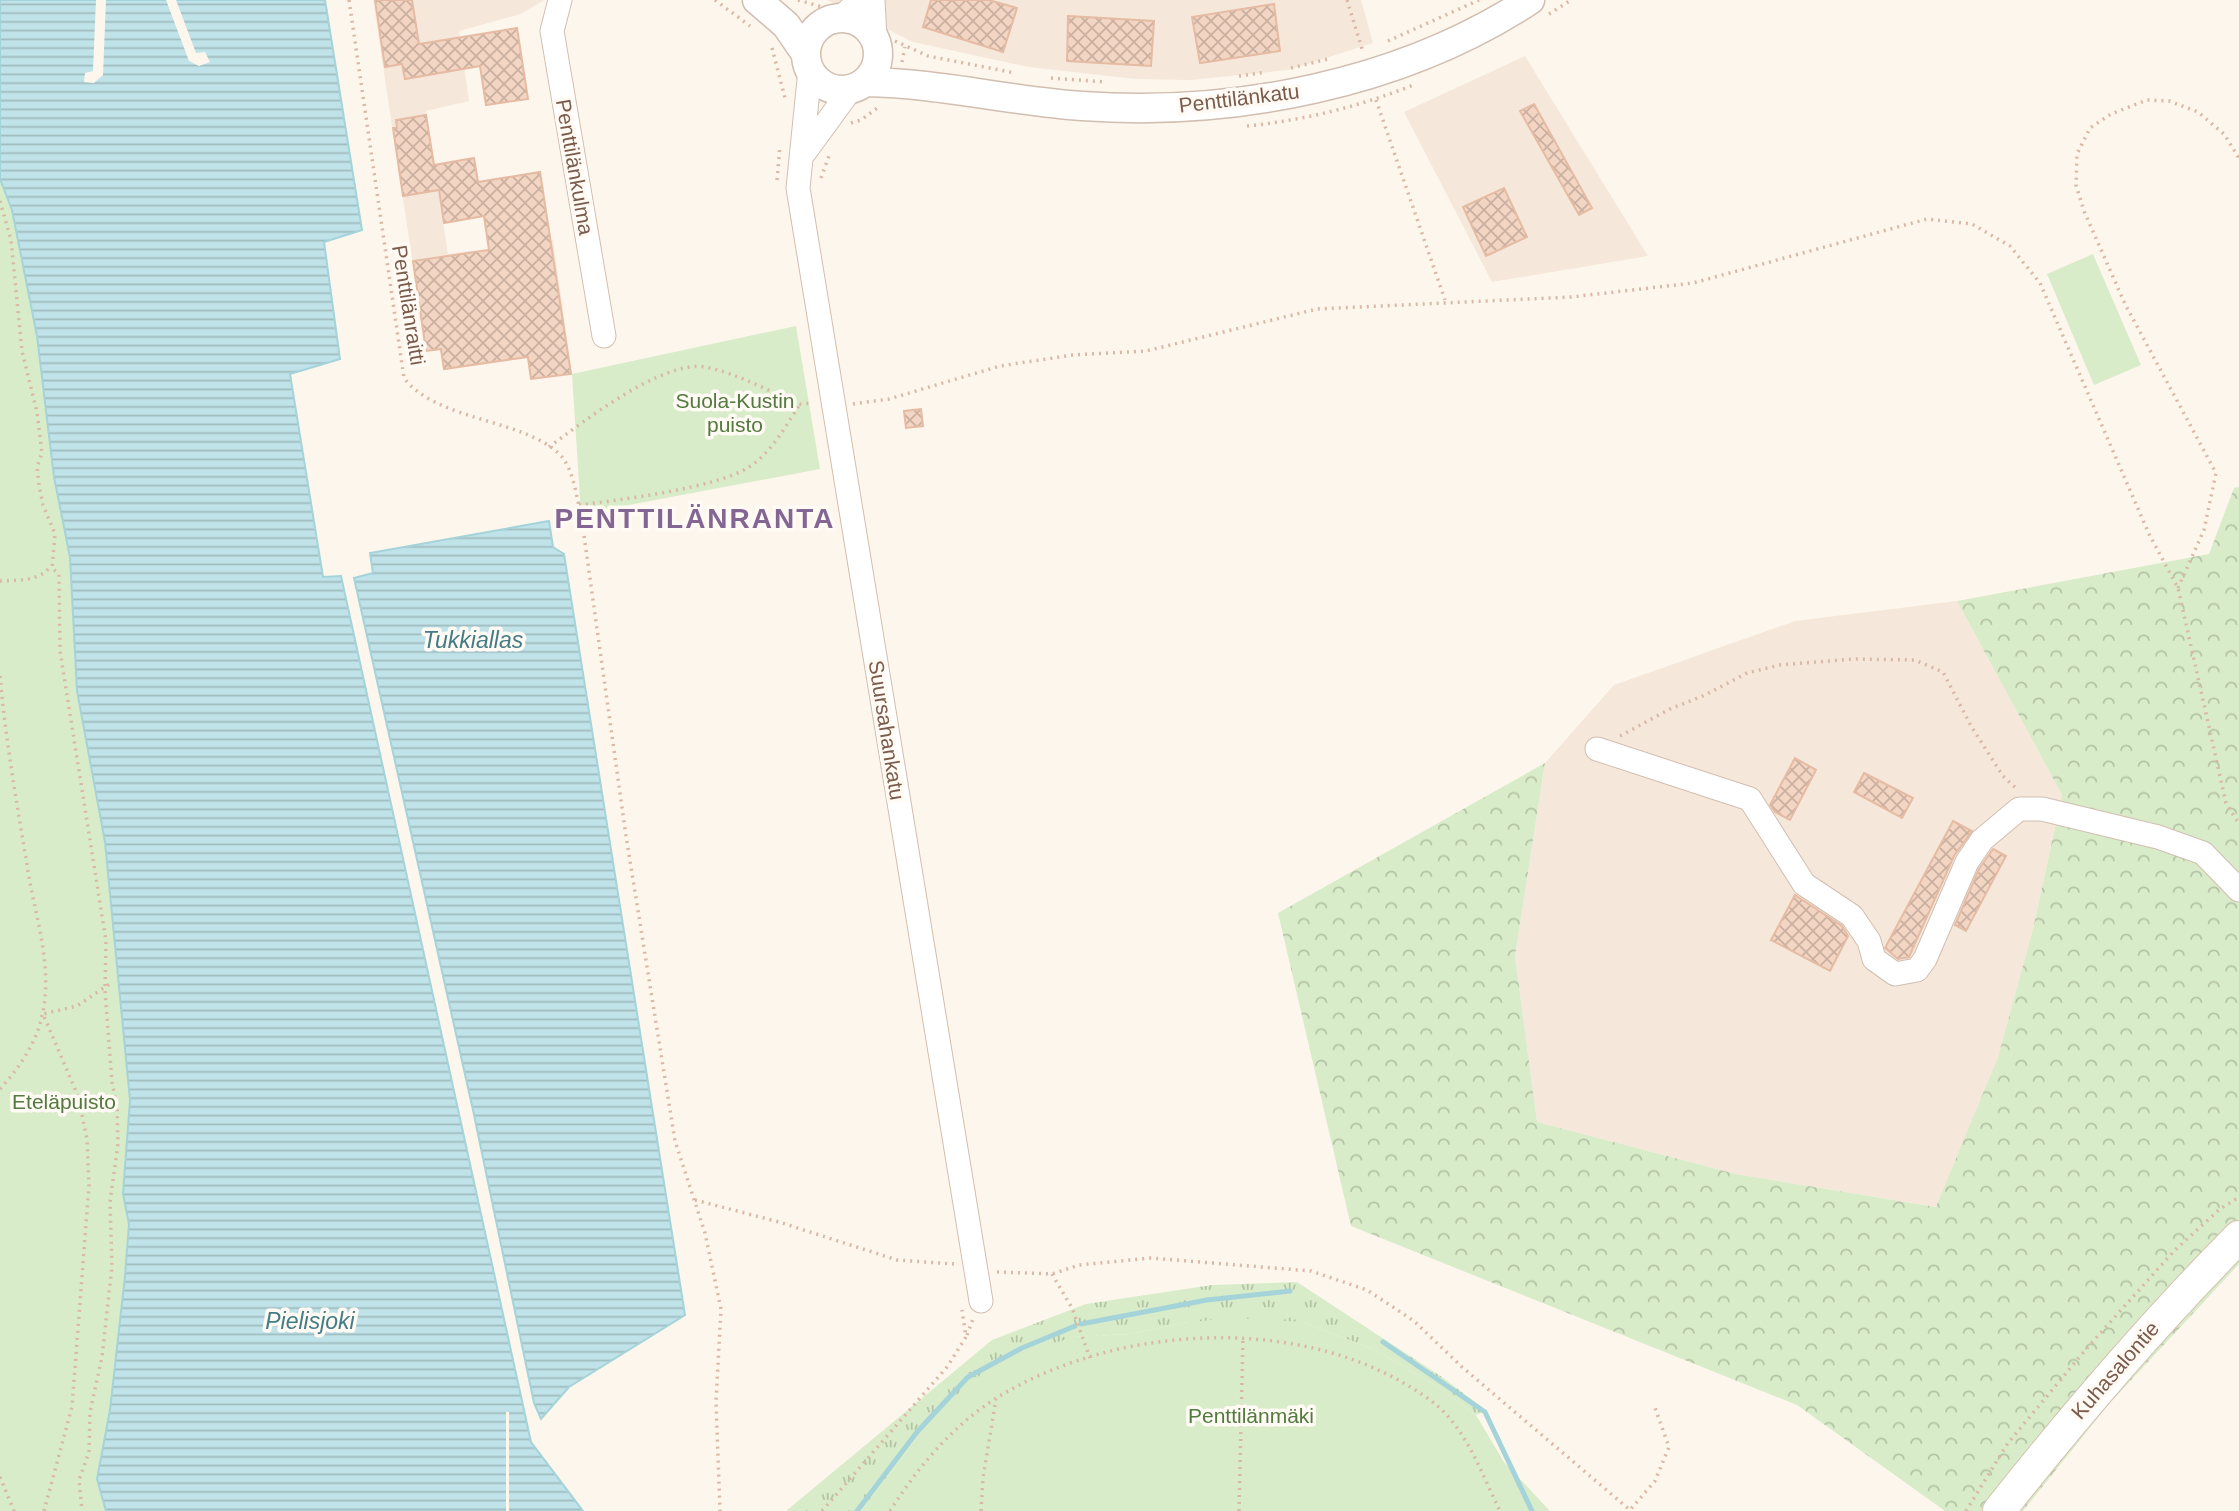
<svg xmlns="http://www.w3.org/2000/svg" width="2239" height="1511" font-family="Arial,sans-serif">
<defs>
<pattern id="grass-tufts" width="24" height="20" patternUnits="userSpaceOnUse" patternTransform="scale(1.75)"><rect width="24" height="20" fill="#d8ecc9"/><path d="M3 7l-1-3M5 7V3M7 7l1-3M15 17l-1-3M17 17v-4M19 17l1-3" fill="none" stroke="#b4c2a5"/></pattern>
<pattern id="forest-crowns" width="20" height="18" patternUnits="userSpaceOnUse" patternTransform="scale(1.75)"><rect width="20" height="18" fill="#d8ecc9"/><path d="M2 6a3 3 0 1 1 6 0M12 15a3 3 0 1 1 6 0" fill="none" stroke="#b4c2a5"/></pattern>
<pattern id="water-rules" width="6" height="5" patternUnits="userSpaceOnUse" patternTransform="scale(1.75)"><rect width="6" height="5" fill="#bfe3e8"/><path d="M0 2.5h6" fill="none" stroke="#a0bbbe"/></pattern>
<pattern id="building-cross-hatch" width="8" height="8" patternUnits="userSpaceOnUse" patternTransform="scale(1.75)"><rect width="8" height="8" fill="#f3d5c3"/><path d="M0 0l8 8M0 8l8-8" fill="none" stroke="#cab0a1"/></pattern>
</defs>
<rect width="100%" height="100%" fill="#fdf6ec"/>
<!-- residential -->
<path fill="#f5e8da" d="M373,0H544L521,14L459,31L469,101L426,111L448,254L553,240L572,374L530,380L527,358L443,370L440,350L426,351Z
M827,0H1361L1373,43L1288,70L1191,80L1135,79L1029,67L913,42Z
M1525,56L1648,256L1492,282L1404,112Z
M1957,601L2062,795L2033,929L1998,1057L1937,1207L1736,1174L1537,1122L1515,956L1545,763L1614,685L1795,621Z"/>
<!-- grass -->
<path fill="url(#grass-tufts)" d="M1297,1282L1442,1377L1487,1411L1476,1415L1435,1385L1375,1350L1302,1322H1188L1130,1334L1074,1337L920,1434L861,1511H786L992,1340L1086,1304L1212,1285Z"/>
<!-- forest -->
<path fill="url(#forest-crowns)" d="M2239,487V1264L2109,1404L2023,1511H1945L1797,1405L1351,1226L1278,913L1545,763L1515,956L1537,1122L1736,1174L1936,1207L1998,1057L2033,929L2062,795L1957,601L2209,554L2234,488Z"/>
<!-- park -->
<path fill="#d8ecc9" d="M0,179L12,210L37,336L54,477L70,557L77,691L105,842L130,1100L123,1194L129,1224L125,1276L110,1410L97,1479L106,1511H0Z
M2093,254L2141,365L2094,385L2047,274Z
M796,326L820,469L581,514L572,374Z
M1237,1318L1302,1322L1375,1350L1435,1385L1476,1415L1504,1462L1550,1511H861L920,1434L971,1380L1024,1352L1074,1337L1130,1334L1188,1322Z"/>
<!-- water -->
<path fill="url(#water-rules)" stroke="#a5d3da" stroke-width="2" d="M0,0H325L362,230L324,242L340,359L290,374L323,577L341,576L531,1442L583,1511H106L97,1479L110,1410L125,1276L129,1224L123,1194L130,1100L105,842L77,691L70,557L54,477L37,336L12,210L0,179Z
M549,521L553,547L564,554L685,1315L569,1387L541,1419L534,1403L473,1110L354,578L373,573L370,553Z"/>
<!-- pier -->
<path fill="#fdf6ec" d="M96,0H106L103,75L94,83L84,82L85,73L93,71Z
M166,0H176L196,53L205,52L210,62L199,66L189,61Z
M506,1412H509V1511H506Z"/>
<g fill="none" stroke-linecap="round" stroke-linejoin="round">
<!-- stream -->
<path stroke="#a5d3da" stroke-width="5" d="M1081,1324L1207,1300L1290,1291
M1383,1342L1485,1412L1532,1511
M857,1511L917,1432L968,1377L1022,1348L1075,1326"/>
</g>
<!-- building -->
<path fill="url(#building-cross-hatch)" stroke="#e6bba3" stroke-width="2" d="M375,0H412L419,44L517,28L528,99L486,105L480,66L405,79L402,64L385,67Z
M931,0H989L1017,8L1003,52L923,27Z
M1274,4L1280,51L1200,63L1192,17Z
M1068,16L1154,21L1151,66L1067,61Z
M1534,104L1592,208L1579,215L1520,111Z
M426,115L434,165L474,158L478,182L540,172L571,374L531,379L528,357L444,369L441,349L426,351L413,261L489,250L484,216L444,223L439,190L403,196L393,128H397L396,120Z
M1504,188L1527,237L1486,256L1463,207Z
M921,409L923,426L906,428L904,411Z
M1795,758L1816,770L1790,820L1775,812L1770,805Z
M1864,773L1913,798L1902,818L1854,792Z
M1953,821L1972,831L1954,856L1909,957L1898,959L1885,948Z
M1993,849L2006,856L1966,931L1955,925L1979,869Z
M1795,895L1842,926L1848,936L1830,971L1771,940Z"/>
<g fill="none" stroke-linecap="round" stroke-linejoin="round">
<defs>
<path id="minor" d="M560,0L552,31L604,336
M873,0L875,37
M842,17L859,0
M810,70L798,188L981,1301
M805,152L851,89
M1597,749L1750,799L1804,884L1852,916L1869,941L1874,959L1895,974L1917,970L1925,959L1967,862L1982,840L2019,809H2042L2158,837L2203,853L2239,890"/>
<path id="tertiary" d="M757,0L786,25L806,54
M806 54a36 36 0 1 1 72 0a36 36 0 1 1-72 0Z
M866,82C939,83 1009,101 1082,106C1233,117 1402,84 1530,0"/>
<path id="secondary" d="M1999,1511C2075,1415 2153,1324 2239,1237"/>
</defs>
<!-- minor casing -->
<use href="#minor" stroke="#d1beb0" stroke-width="25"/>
<!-- tertiary casing -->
<use href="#tertiary" stroke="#d1beb0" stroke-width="31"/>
<!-- secondary casing -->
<use href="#secondary" stroke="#d6c0b0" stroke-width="34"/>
<!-- path -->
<path stroke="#d9b8a5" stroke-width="3.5" stroke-dasharray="2 5" stroke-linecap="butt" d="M349,0L404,378C437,422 529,419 562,457C574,472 576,496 581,514L626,836L675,1141L705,1233L721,1309L716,1402L720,1511
M715,0L750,26
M798,0L826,8
M1347,0L1363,52
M1549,14L1571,0
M895,41L928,56L1015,73
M1388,41L1479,0
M772,48L785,98
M902,62L905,47
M1291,68L1328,59
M1239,76L1266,72
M1051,78L1106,82
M1376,100L1445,300
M851,123L861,120L880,106
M1247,126C1306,120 1361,106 1416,84
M821,178L829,156
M777,180L780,146
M0,201L11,240L22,351L37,412L42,453L37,467L39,485L43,505L55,534L52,568L59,574L60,651L106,941L105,991L112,1082L117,1107L118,1144L110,1202L112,1266L102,1357L90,1412L89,1452L79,1480L82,1511
M853,404L889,399L1000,366L1073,355L1146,351L1317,309L1571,297L1693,283L1927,219L1972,224L2010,246L2040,283L2149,534L2178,588L2226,803L2239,824
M549,447C583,422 662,360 705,367C737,373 770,392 800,404L812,403
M579,505C619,500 717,488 749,467C772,452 785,427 800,404
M0,581C17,580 38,582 50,567
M2178,588L2204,530L2216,473L2125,304L2084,211L2076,185L2077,154L2090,128L2111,114L2147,100L2169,101L2198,112L2224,134L2239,158
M0,676C6,744 18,810 29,877C37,922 53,970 42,1016C36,1044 19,1068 0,1089
M1620,736L1670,709L1705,695L1747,673L1780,665L1853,659L1915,660L1943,672L1971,726L2003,776L2018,790
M695,1200L779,1222L897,1260L954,1264
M997,1272L1052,1274L1079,1265L1151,1258L1311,1271L1367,1290L1414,1321L1462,1367L1630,1510L1655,1481L1669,1447L1655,1408
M1052,1274L1072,1308L1090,1358
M967,1335L973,1319
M0,1477L14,1511
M44,1511L72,1407L89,1185L87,1139L78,1096L43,1014L77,1006L111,983
M822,1511L947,1367L966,1337L962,1310
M890,1511C918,1467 953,1425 998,1397C1121,1322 1311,1313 1430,1400C1466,1426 1481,1473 1500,1511
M981,1511L983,1478L996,1399
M1239,1511L1243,1338
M1966,1511L2008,1443L2087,1348L2174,1251L2220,1209L2239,1197"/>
<!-- minor -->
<use href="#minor" stroke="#fff" stroke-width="23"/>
<!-- tertiary -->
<use href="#tertiary" stroke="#fff" stroke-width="28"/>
<!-- secondary -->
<use href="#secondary" stroke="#fff" stroke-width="32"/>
</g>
<g text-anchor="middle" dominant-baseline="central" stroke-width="7" stroke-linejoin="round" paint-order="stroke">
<!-- street labels -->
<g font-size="21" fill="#7a5c4d" stroke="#fffaf3">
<text transform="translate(1239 98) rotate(-7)">Penttilänkatu</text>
<text transform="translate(575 167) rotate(80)">Penttilänkulma</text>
<text transform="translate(409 305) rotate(81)">Penttilänraitti</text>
<text transform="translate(887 730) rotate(81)">Suursahankatu</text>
<text transform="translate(2115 1370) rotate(-49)">Kuhasalontie</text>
</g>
<!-- park labels -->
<g font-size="21" fill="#537a41" stroke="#fffaf3">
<text x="735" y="400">Suola-Kustin<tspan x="735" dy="24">puisto</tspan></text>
<text x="64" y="1101">Eteläpuisto</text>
<text x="1251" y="1415">Penttilänmäki</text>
</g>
<!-- water labels -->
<g font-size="23" font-style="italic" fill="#437c86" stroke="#fffaf3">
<text x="473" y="640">Tukkiallas</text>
<text x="310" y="1321">Pielisjoki</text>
</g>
<!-- district labels -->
<g font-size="28" font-weight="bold" letter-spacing="2" fill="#846695" stroke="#fffaf3">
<text x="695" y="518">PENTTILÄNRANTA</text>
</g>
</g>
</svg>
